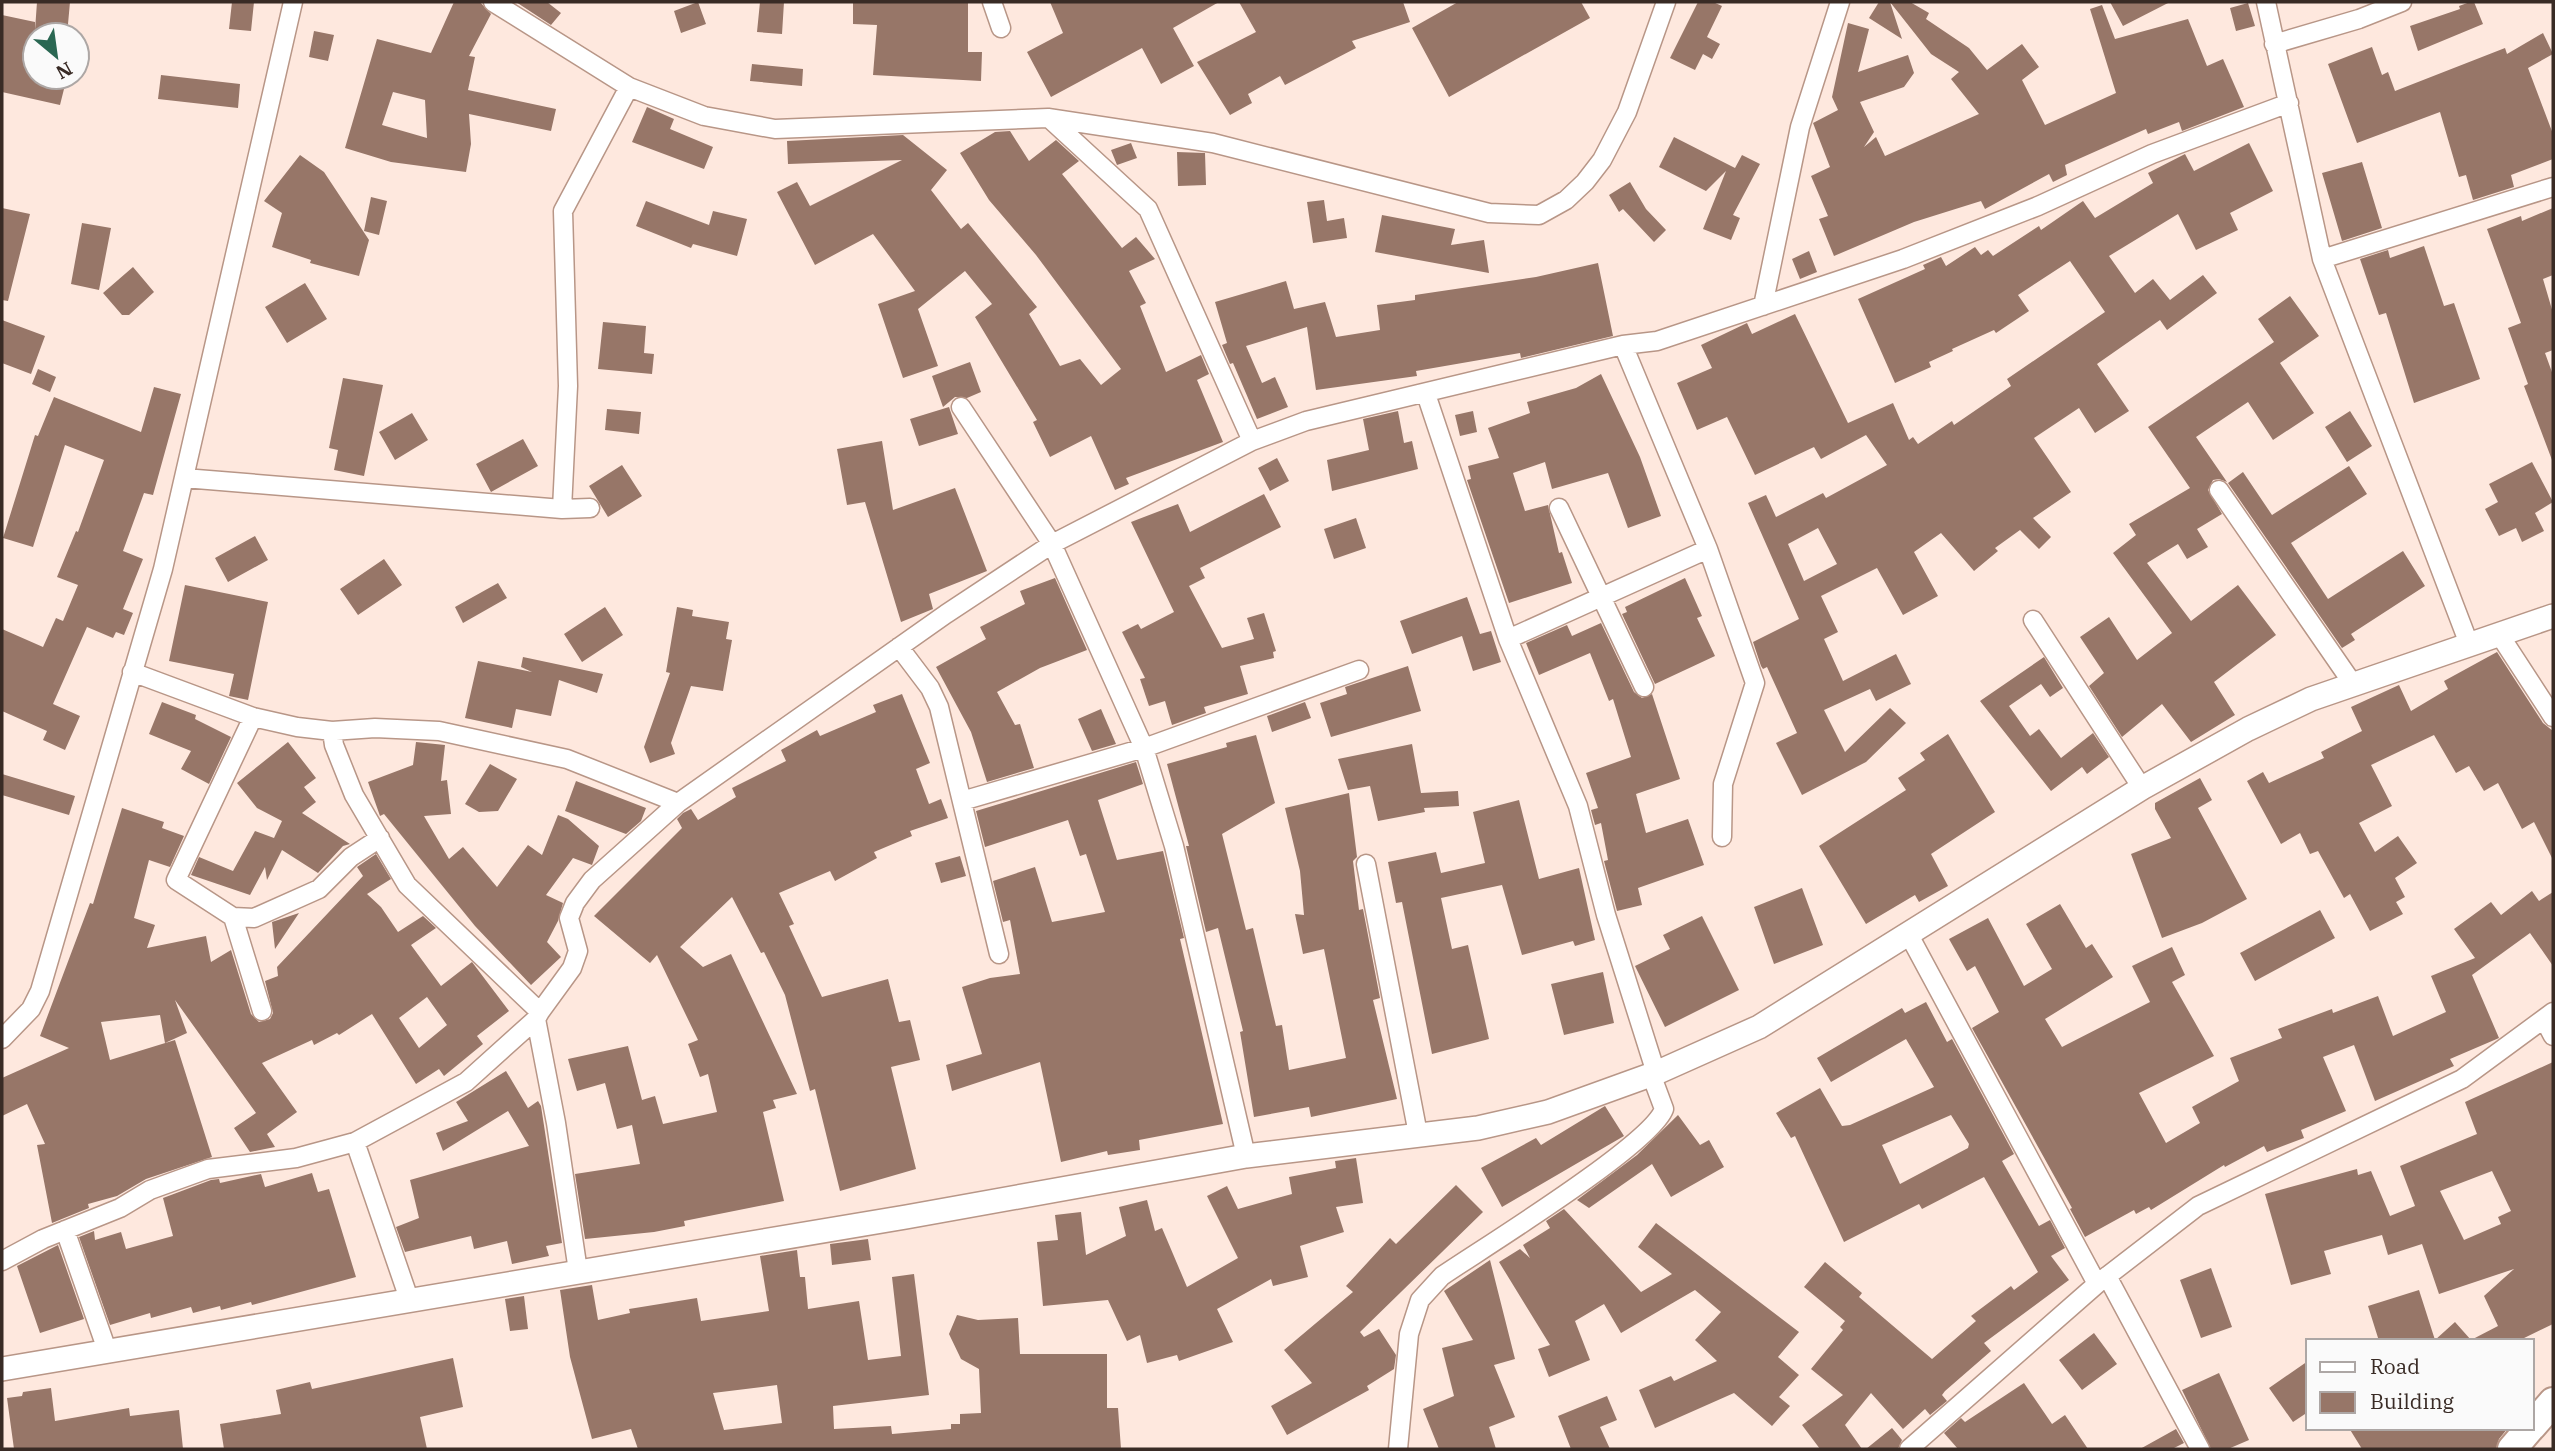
<svg xmlns="http://www.w3.org/2000/svg" width="2555" height="1451" font-family="'IBM Plex Serif',serif">
<rect width="100%" height="100%" fill="#fee8de"/>
<!-- building -->
<path fill="#977668" fill-rule="evenodd" d="M37,2H70L67,35H35V77H67L60,105L2,92V15L35,22V30Z
M232,2H254L251,31L229,29Z
M454,2H480L491,14L469,56L475,57L468,90L556,109L551,131L469,114L471,144L466,172L391,162L345,148L377,39L431,53ZM393,92L425,100L427,138L382,125Z
M516,2H547L561,13L551,25Z
M698,2L706,24L681,33L674,11Z
M760,2H784L782,34L757,32Z
M853,2H968V52H982L981,81L873,75L877,25L853,24Z
M1050,2H1219L1173,28L1194,66L1161,84L1142,48L1051,97L1027,52L1063,33Z
M1239,2H1403L1410,22L1352,41L1356,48L1285,85L1280,76L1248,94L1252,103L1230,115L1197,62L1256,32Z
M1458,2H1581L1590,18L1449,97L1412,28Z
M1698,2H1713L1722,6L1707,37L1720,44L1712,59L1703,54L1695,70L1670,58Z
M1879,2H1910L1929,13L1926,19L1969,48L1987,70L2022,44L2039,67L2022,80L2045,125L2116,93L2090,9L2102,5L2115,39L2188,19L2207,66L2223,59L2244,107L2182,131L2179,122L2148,134L2146,129L2065,165L2067,175L2053,182L2049,174L1985,209L1981,201L1914,222L1834,256L1819,219L1828,216L1811,176L1830,167L1813,123L1838,110L1832,97L1848,23L1869,29L1858,72L1908,55L1914,73L1904,87L1860,102L1874,132L1864,147L1876,137L1885,156L1979,114L1951,79L1959,72L1931,54L1890,2L1902,39L1869,18Z
M2110,2H2170L2123,26Z
M2470,2H2474L2483,24L2418,51L2410,26L2460,9L2459,6Z
M2248,3L2255,26L2236,31L2230,8Z
M314,31L334,35L328,61L309,57Z
M2543,33L2553,54L2528,68L2553,134V159L2511,175L2514,187L2473,200L2466,175L2459,177L2440,112L2357,143L2328,64L2372,47L2382,75L2388,72L2395,91L2505,48L2507,54Z
M752,64L803,69L802,86L750,81Z
M161,75L240,84L238,108L158,99Z
M647,107L674,119L670,129L713,147L704,169L632,142Z
M1010,131L1029,161L1056,140L1079,161L1062,174L1122,248L1136,237L1155,259L1129,271L1146,303L1140,306L1166,372L1201,355L1209,374L1197,380L1223,442L1126,478L1129,484L1115,490L1091,436L1050,457L1033,422L1037,420L975,317L992,304L965,271L918,309L938,366L903,378L878,304L915,291L873,234L815,265L777,192L797,182L810,206L902,160L788,164L787,141L903,135L947,170L931,190L961,229L968,223L1037,307L1029,314L1060,366L1080,359L1101,385L1121,369L1036,255L989,200L960,153L995,132Z
M1674,137L1735,168L1742,155L1760,164L1733,215L1740,218L1731,240L1703,229L1726,171L1706,191L1659,167Z
M1131,143L1137,158L1117,165L1111,150Z
M2249,143L2273,191L2230,213L2238,230L2196,250L2178,214L2109,256L2135,293L2153,279L2170,300L2203,275L2217,293L2167,330L2160,320L2097,364L2129,411L2095,433L2079,408L2034,438L2071,492L2033,518L2051,537L2039,549L2020,530L1995,548L1998,551L1974,571L1941,533L1914,552L1938,596L1903,615L1877,568L1821,596L1838,632L1824,639L1843,681L1896,654L1911,684L1876,701L1870,689L1824,710L1845,752L1890,708L1906,723L1866,762L1802,795L1776,743L1797,733L1767,667L1763,669L1761,666L1753,642L1799,619L1748,503L1766,495L1776,517L1823,493L1826,498L1887,465L1866,435L1821,459L1814,447L1755,475L1727,417L1697,430L1677,383L1712,368L1701,345L1747,323L1752,334L1795,314L1848,423L1893,403L1909,440L1913,437L1918,444L1952,421L1954,425L2011,386L2007,379L2105,312L2070,261L2018,295L2029,311L1996,333L1994,330L1952,349L1953,351L1929,362L1931,367L1895,383L1858,299L1925,269L1923,265L1941,257L1946,266L1975,247L1981,255L1988,250L1993,256L2039,226L2041,230L2083,201L2095,218L2153,183L2148,173L2185,154L2194,171ZM1818,528L1837,564L1804,581L1788,544Z
M1177,152L1205,153L1206,185L1178,186Z
M300,155L324,172L369,240L359,276L310,263L311,260L272,247L282,213L264,201Z
M2362,162L2382,228L2342,241L2322,173Z
M1630,182L1646,209L1666,230L1654,242L1623,209L1619,212L1609,195Z
M371,197L387,201L379,235L364,231Z
M1324,200L1327,221L1344,218L1347,238L1313,243L1307,202Z
M646,201L709,225L713,211L747,219L737,256L693,244L691,248L636,226Z
M2,208L30,214L8,301L2,300Z
M2553,208V275L2543,279L2553,313V350L2545,353L2553,375L2552,460L2524,386L2528,384L2508,328L2521,323L2487,229L2521,216L2522,221Z
M1382,215L1455,229L1451,245L1484,240L1489,273L1375,252Z
M82,223L111,228L99,290L71,284Z
M2424,246L2444,306L2454,303L2480,379L2414,403L2386,313L2379,315L2360,259L2388,250L2390,258Z
M1809,251L1817,272L1800,279L1792,259Z
M1598,263L1613,336L1521,358L1520,353L1416,371L1417,376L1316,390L1307,327L1246,346L1262,383L1275,377L1288,407L1257,419L1233,363L1230,364L1222,345L1227,343L1215,302L1286,281L1294,309L1325,302L1336,337L1380,330L1377,305L1415,300V295L1536,277Z
M133,267L154,292L129,315H122L103,293Z
M305,283L327,319L287,343L265,307Z
M2290,296L2319,336L2280,363L2314,413L2273,440L2248,402L2196,437L2227,482L2219,479L2213,480L2208,490L2222,514L2197,529L2208,547L2187,559L2178,544L2147,563L2191,621L2238,585L2276,635L2214,682L2235,715L2191,742L2162,704L2122,737L2089,686L2104,673L2080,637L2109,617L2137,660L2172,633L2113,553L2136,535L2129,524L2190,488L2148,427L2274,342L2258,319Z
M2,320L45,336L31,374L2,363Z
M603,322L646,326L644,353L654,354L652,374L598,369Z
M970,362L981,392L967,398L955,397L943,407L932,376Z
M38,369L56,377L50,392L32,384Z
M1601,374L1640,457L1661,516L1628,528L1608,473L1552,489L1545,462L1513,473L1525,511L1548,505L1559,553L1562,552L1572,583L1509,603L1467,480L1471,479L1468,466L1499,458L1488,428L1530,413L1527,402L1576,388Z
M343,378L383,385L364,476L334,470L338,450L329,448Z
M154,387L181,394L153,495L144,493L123,551L143,559L123,609L133,613L124,635L116,632L113,638L87,627L53,704L80,716L65,750L43,740L47,731L2,711V629L43,647L56,618L63,621L78,585L57,577L76,531L78,532L104,460L65,445L33,547L3,538L35,435L38,436L54,397L141,432Z
M949,407L958,434L919,446L910,419Z
M607,409L641,412L639,434L605,430Z
M1398,411L1404,443L1412,441L1418,469L1332,491L1327,460L1369,450L1363,419Z
M1473,411L1477,432L1460,436L1455,415Z
M2350,411L2372,446L2347,462L2325,427Z
M412,413L428,440L395,460L379,432Z
M523,439L538,466L491,492L476,464Z
M882,441L893,510L955,488L987,571L929,594L933,609L901,622L865,502L847,505L837,449Z
M1277,458L1289,481L1270,491L1258,468Z
M2532,462L2553,502L2535,513L2544,531L2522,542L2516,528L2499,536L2485,509L2498,502L2489,484Z
M622,465L642,496L608,517L589,486Z
M2349,466L2367,494L2291,543L2328,599L2403,551L2425,586L2351,634L2355,640L2342,648L2228,483L2243,472L2272,515Z
M1264,494L1281,527L1200,568L1205,578L1189,586L1222,648L1254,639L1247,618L1264,613L1276,651L1273,652L1274,658L1240,666L1248,694L1204,707L1206,713L1172,725L1165,701L1149,706L1140,679L1145,678L1122,632L1138,624L1141,629L1174,612L1131,522L1178,504L1190,532Z
M1356,518L1366,548L1334,559L1324,529Z
M255,536L268,560L228,582L215,558Z
M384,559L402,585L358,615L340,589Z
M1055,578L1087,650L1040,668L997,692L1015,725L1020,724L1034,768L987,782L971,732L936,667L986,639L980,627L1025,604L1020,591Z
M1685,578L1702,616L1697,618L1715,656L1655,684L1622,614L1627,612L1625,607Z
M498,583L507,598L463,623L455,607Z
M185,585L268,602L248,700L229,696L234,674L169,661Z
M1467,597L1480,634L1491,631L1501,662L1473,671L1462,636L1412,654L1400,621Z
M605,607L623,635L582,662L564,634Z
M677,607L693,610L692,616L729,622L726,639L732,640L723,691L691,686L671,743L675,754L650,763L644,747L670,673L666,672Z
M1601,623L1634,692L1642,698L1652,694L1680,779L1636,794L1646,833L1688,819L1704,865L1638,888L1642,905L1617,911L1604,861L1608,860L1601,823L1595,825L1591,810L1598,808L1586,773L1631,757L1613,699L1609,701L1590,653L1539,675L1526,643L1567,625L1572,636Z
M2497,652L2543,723L2553,731V860L2534,822L2522,829L2498,783L2484,791L2469,766L2456,773L2434,735L2371,765L2392,806L2359,823L2375,852L2398,836L2417,863L2395,878L2405,897L2396,902L2403,914L2370,931L2350,894L2344,898L2318,851L2310,854L2300,833L2281,844L2247,781L2263,772L2269,783L2324,758L2321,752L2362,731L2351,707L2399,685L2411,711L2448,689L2444,681Z
M523,657L603,674L597,693L559,680L551,716L516,709L512,728L465,718L478,661L532,672L521,667Z
M2044,657L2063,688L2050,697L2041,684L2009,706L2030,736L2039,729L2061,758L2093,733L2109,757L2087,774L2082,767L2051,791L1980,701Z
M1408,666L1421,711L1331,737L1320,703L1347,694L1345,687Z
M902,694L930,763L916,769L929,804L941,799L948,818L910,831L912,836L874,852L877,858L835,881L830,871L779,893L794,924L789,926L822,997L888,979L899,1022L910,1020L920,1060L891,1067L916,1169L840,1191L815,1089L810,1091L785,995L764,952L761,953L732,897L680,947L703,967L731,954L797,1094L773,1100L776,1108L763,1112L784,1201L684,1221L685,1226L654,1232L585,1239L575,1174L640,1164L632,1125L617,1129L605,1083L577,1091L568,1059L628,1046L642,1100L655,1096L663,1124L717,1112L708,1074L700,1077L688,1044L698,1040L657,955L650,963L594,916L682,828L677,819L683,813L691,809L698,820L736,797L732,788L786,761L781,750L817,730L820,736L876,712L873,705Z
M162,702L196,715L195,719L231,737L209,784L181,769L191,751L149,734Z
M1305,702L1311,718L1272,732L1267,716Z
M1101,709L1116,744L1092,751L1078,719Z
M1948,734L1995,812L1931,854L1948,886L1919,902L1915,895L1866,924L1819,846L1906,790L1898,778L1925,760L1920,753Z
M1256,735L1275,803L1222,834L1246,930L1253,928L1276,1026L1282,1025L1289,1070L1346,1058L1324,949L1303,954L1295,914L1304,915L1300,871L1285,808L1349,793L1357,857L1353,861L1359,910L1363,909L1380,998L1373,1000L1397,1099L1311,1117L1309,1107L1254,1117L1240,1032L1243,1031L1218,928L1206,932L1186,846H1189L1167,764L1227,747L1226,743Z
M288,742L316,778L304,787L316,802L302,813L350,844L343,846L318,873L282,850L267,880L265,867L250,895L191,875L199,857L233,871L255,831L274,838L282,821L257,808L237,783Z
M416,742L445,745L441,781L447,780L451,814L424,816L449,859L463,847L497,887L528,845L542,855L558,815L568,819L599,846L592,865L573,858L546,895L563,903L558,921L547,942L561,957L531,985L475,926L384,814L380,816L368,782L413,765Z
M1412,744L1421,793L1458,791L1459,806L1424,808L1425,812L1378,821L1370,786L1348,790L1338,759Z
M1136,762L1143,784L1098,800L1117,860L1163,851L1184,938L1180,939L1223,1124L1139,1140L1140,1150L1108,1155L1107,1151L1061,1162L1040,1062L952,1091L946,1065L982,1054L962,987L990,978L1020,974L1010,920L1003,922L993,881L1035,867L1052,922L1105,912L1086,854L1080,856L1068,820L985,847L976,811Z
M490,764L517,779L498,811L479,812L465,804Z
M2,774L75,796L69,815L2,795Z
M2200,778L2212,800L2198,808L2247,899L2202,923L2162,938L2131,854L2171,838L2155,809V803Z
M576,781L646,808L641,821L626,834L565,811Z
M1519,800L1539,879L1579,868L1595,940L1575,946L1573,941L1522,955L1502,885L1441,898L1452,949L1468,945L1489,1039L1432,1054L1402,902L1396,903L1388,862L1436,852L1441,873L1485,863L1473,812Z
M122,808L164,822L162,828L184,836L170,867L149,860L134,918L155,925L147,948L206,936L211,962L231,950L251,1014L259,1022L270,1019L273,1013L265,981L278,976L277,967L363,876L357,867L376,854L391,879L367,894L381,907L398,932L423,916L436,928L411,945L441,986L472,962L509,1011L477,1036L483,1044L444,1076L439,1069L416,1084L372,1014L339,1035L337,1033L314,1045L312,1040L262,1063L297,1112L267,1134L275,1147L250,1152L234,1128L256,1113L175,1000L187,1033L165,1043L160,1015L101,1022L110,1060L175,1040L212,1157L146,1179L117,1196L88,1204L89,1208L52,1223L37,1145L45,1144L27,1104L2,1116V1078L69,1048L40,1036L90,903L93,904ZM427,997L447,1025L419,1048L399,1018Z
M960,856L966,876L941,883L935,863Z
M1802,888L1823,945L1774,964L1754,907Z
M2532,891L2539,901L2553,892V966L2530,933L2472,975L2499,1038L2450,1059L2454,1066L2375,1101L2354,1045L2323,1057L2346,1111L2301,1130L2304,1138L2267,1152L2264,1146L2225,1167L2224,1165L2151,1210L2149,1207L2136,1214L2134,1210L2085,1237L2070,1209L2072,1208L1972,1028L1999,1012L1975,966L1967,971L1949,939L1988,918L2024,986L2052,969L2026,924L2060,904L2086,948L2092,944L2113,977L2045,1019L2062,1047L2150,1002L2132,966L2172,947L2185,975L2172,982L2214,1056L2139,1093L2166,1143L2200,1123L2192,1107L2239,1081L2230,1058L2282,1038L2278,1029L2332,1009L2333,1013L2378,996L2393,1036L2446,1012L2431,976L2475,958L2454,929L2491,902L2501,915Z
M2320,910L2335,938L2255,981L2240,953Z
M299,913L275,949L272,922Z
M1702,916L1739,990L1665,1027L1635,966L1670,949L1663,935Z
M1603,972L1614,1023L1564,1035L1551,984Z
M1926,1002L1947,1042L1952,1039L2014,1154L2002,1161L2039,1226L2050,1220L2065,1248L2051,1256L2069,1280L1984,1343L1991,1351L1945,1391L1942,1395L1947,1401L1930,1415L1925,1409L1903,1429L1871,1393L1845,1425L1862,1449H1820L1802,1425L1843,1395L1811,1369L1843,1330L1840,1327L1845,1321L1804,1287L1825,1262L1862,1293L1859,1297L1932,1359L1976,1321L1971,1316L2011,1286L2014,1290L2038,1272L1984,1177L1922,1209L1919,1204L1844,1242L1795,1136L1791,1138L1776,1113L1820,1088L1842,1126L1850,1125L1934,1087L1906,1039L1831,1082L1817,1058L1902,1008L1905,1013ZM1951,1115L1969,1144L1968,1148L1900,1184L1882,1145Z
M2553,1062V1324L2518,1341H2379L2368,1306L2419,1290L2435,1340L2455,1322L2471,1340L2498,1326L2484,1296L2514,1269L2439,1294L2422,1244L2388,1255L2382,1235L2324,1251L2331,1274L2291,1285L2265,1194L2357,1169L2358,1175L2371,1171L2390,1216L2415,1206L2400,1166L2477,1134L2465,1102ZM2492,1171L2511,1211L2498,1217L2501,1224L2464,1240L2440,1191Z
M506,1071L528,1108L538,1101L541,1106L562,1243L546,1246L549,1256L512,1264L507,1241L474,1249L471,1236L405,1252L396,1227L419,1218L410,1180L529,1146L508,1111L443,1151L436,1133L468,1121L456,1102Z
M1605,1106L1624,1136L1502,1207L1481,1168L1536,1138L1541,1145Z
M1678,1115L1700,1145L1709,1140L1724,1167L1671,1197L1652,1164L1589,1208L1577,1200L1637,1155Z
M1356,1158L1363,1203L1336,1207L1344,1232L1300,1246L1308,1277L1273,1286L1271,1279L1217,1309L1233,1342L1179,1361L1177,1355L1147,1363L1140,1335L1127,1341L1108,1300L1043,1306L1037,1242L1058,1240L1055,1215L1081,1212L1086,1255L1126,1236L1119,1207L1147,1200L1155,1231L1162,1228L1187,1287L1238,1258L1207,1196L1227,1186L1238,1209L1292,1194L1289,1177L1336,1168L1335,1161Z
M312,1173L318,1192L329,1189L356,1277L252,1305L251,1302L221,1310L220,1306L193,1313L191,1307L151,1318L150,1313L110,1325L79,1237L94,1231L95,1240L121,1232L126,1249L173,1236L163,1198L211,1180L219,1179L220,1183L261,1174L265,1187Z
M1456,1185L1483,1212L1360,1332L1364,1337L1379,1329L1396,1355L1394,1369L1367,1386L1369,1390L1287,1435L1271,1406L1312,1383L1284,1350L1353,1292L1346,1286L1390,1238L1396,1244Z
M1564,1209L1641,1292L1672,1274L1638,1247L1656,1223L1799,1332L1778,1357L1799,1375L1779,1397L1790,1406L1772,1426L1734,1393L1655,1428L1639,1390L1671,1376L1674,1381L1717,1361L1695,1340L1721,1312L1695,1290L1621,1333L1604,1304L1575,1321L1590,1360L1549,1377L1538,1349L1550,1345L1499,1262L1520,1249L1530,1258L1523,1245L1550,1228L1546,1221Z
M868,1239L871,1260L832,1265L830,1244Z
M58,1245L84,1319L40,1333L17,1266Z
M797,1250L800,1277H805L808,1309L859,1301L868,1360L901,1356L892,1277L914,1274L929,1395L833,1406L834,1429L891,1426L892,1434L951,1429V1424H960V1414L981,1413L979,1369L961,1359L949,1334L957,1315L978,1320L1018,1318L1020,1354H1107V1408H1118L1121,1449H638L631,1429L592,1439L570,1357L560,1290L592,1285L598,1320L630,1313L629,1309L697,1298L701,1321L769,1311L760,1256ZM777,1385L782,1423L724,1430L713,1393Z
M1490,1260L1515,1359L1494,1365L1515,1417L1489,1427L1496,1449H1439L1423,1409L1454,1396L1442,1348L1473,1340L1444,1291Z
M2211,1268L2232,1327L2201,1338L2180,1280Z
M524,1296L528,1329L510,1331L505,1299Z
M2094,1333L2117,1364L2082,1390L2059,1360Z
M453,1358L463,1407L420,1417L427,1449H224L220,1424L281,1414L276,1390L310,1382L312,1389Z
M2308,1361V1412L2293,1422L2269,1388Z
M2219,1373L2249,1440L2228,1449H2211L2182,1390Z
M2024,1383L2052,1424L2065,1415L2088,1449H1958L1944,1433L1961,1418L1965,1422Z
M51,1388L55,1421L129,1408L130,1416L179,1410L183,1449H14L7,1398L22,1396L23,1392Z
M1607,1396L1617,1420L1600,1427L1610,1449H1571L1558,1416Z
M1892,1428L1902,1440L1898,1449H1866Z
M2349,1428H2508L2499,1439L2496,1449H2362Z
M2176,1429L2184,1443L2172,1449H2140Z"/>
<g fill="none" stroke-linecap="round" stroke-linejoin="round">
<defs>
<path id="minor" d="M493,2L629,87L704,116L775,129L1048,118L1213,143L1489,213L1539,215L1566,200L1585,182L1602,160L1627,112L1666,2
M992,2L1001,28
M2266,2L2322,259L2469,644
M2274,44L2359,19L2402,2
M1049,118L1148,209L1252,441
M2322,259L2553,187
M1763,306L1800,127L1840,2
M1623,345L1708,549L1755,683L1723,784L1722,837
M1426,394L1508,639L1578,806L1606,915L1656,1073
M961,407L1052,544L1144,748L1174,846L1246,1156
M184,478L562,509
M2219,490L2353,684
M590,508L562,509L568,386L563,211L629,87
M1559,508L1644,687
M2033,620L2142,788
M2499,634L2553,717
M1508,639L1708,549
M899,647L930,688L939,707L999,954
M132,672L253,717L297,727L332,731L375,728L439,731L567,759L678,803
M253,717L176,880L233,917L254,918L319,889L351,857L380,838
M332,731L334,745L354,795L407,885L540,1012L536,1019L556,1123L578,1271
M962,801L1144,748L1359,670
M1366,864L1418,1134
M233,917L262,1011
M1909,935L2097,1284
M540,1012L572,968L578,951L569,918L575,903L592,880L678,803L946,614L1052,544L1252,441L1306,421L1623,345L1657,341L1903,259L2038,206L2152,154L2289,103
M2544,1019L2553,1036
M2,1039L31,1009L40,991L163,569L293,2
M355,1142L409,1299
M65,1230L108,1353
M2,1261L43,1239L120,1208L150,1190L208,1169L296,1158L355,1142L466,1082L536,1019
M2107,1276L2200,1449
M1398,1449L1409,1334L1420,1300L1442,1276C1483,1248 1651,1145 1664,1109L1651,1074
M1909,1449L2097,1284L2198,1206L2462,1079L2553,1012"/>
<path id="tertiary" d="M2,1369L906,1217L1246,1156L1478,1128L1548,1112L1656,1073L1759,1027L2142,788L2248,729L2311,699L2553,616"/>
<path id="primary" d="M2532,1426L2553,1402
M2512,1449L2530,1428"/>
</defs>
<!-- minor casing -->
<use href="#minor" stroke="#b89687" stroke-width="21"/>
<!-- tertiary casing -->
<use href="#tertiary" stroke="#b89687" stroke-width="26"/>
<!-- primary casing -->
<use href="#primary" stroke="#b89687" stroke-width="32"/>
<!-- minor -->
<use href="#minor" stroke="#fff" stroke-width="18"/>
<!-- tertiary -->
<use href="#tertiary" stroke="#fff" stroke-width="23"/>
<!-- primary -->
<use href="#primary" stroke="#fff" stroke-width="28"/>
</g>
<!-- border -->
<rect width="2555" height="1451" fill="none" stroke="#392b25" stroke-width="7"/>
<!-- legend -->
<rect x="2306" y="1339" width="228" height="91" fill="#fafafa" stroke="#ada7a5" stroke-width="2"/>
<rect x="2320" y="1362" width="35" height="10" fill="#ffffff" stroke="#ada7a5" stroke-width="2"/>
<text x="2370" y="1374" font-size="21" fill="#392b25">Road</text>
<rect x="2320" y="1392" width="35" height="21" fill="#977668" stroke="#ada7a5" stroke-width="2"/>
<text x="2370" y="1409" font-size="21" fill="#392b25">Building</text>
<!-- north arrow -->
<g transform="translate(56 56) rotate(151)"><circle r="33" fill="#fafafa" stroke="#ada7a5" stroke-width="2"/>
<path d="M0-5L12 26L0 18L-12 26Z" fill="#2a6752"/>
<text y="-10" font-size="19" font-weight="bold" text-anchor="middle" fill="#392b25">N</text>
</g>
</svg>
